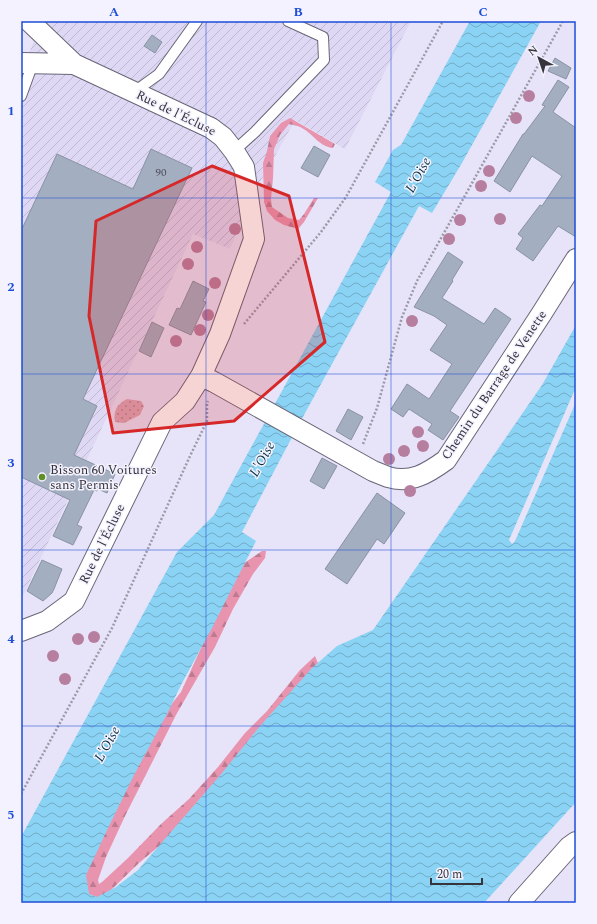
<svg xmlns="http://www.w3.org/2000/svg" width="597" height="924" font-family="Spectral,serif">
<defs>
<pattern id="industrial-furrows" width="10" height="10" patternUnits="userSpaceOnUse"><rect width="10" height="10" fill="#ded8f4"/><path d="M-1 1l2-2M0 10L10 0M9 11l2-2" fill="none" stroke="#bfbad2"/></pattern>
<pattern id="grass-dots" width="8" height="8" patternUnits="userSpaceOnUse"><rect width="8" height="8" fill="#dba6b6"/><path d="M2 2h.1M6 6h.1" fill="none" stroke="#b28895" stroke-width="1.8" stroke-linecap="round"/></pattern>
<pattern id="forest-firs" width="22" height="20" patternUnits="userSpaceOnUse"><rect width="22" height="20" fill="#e994af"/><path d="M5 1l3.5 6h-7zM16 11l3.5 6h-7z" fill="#be7a90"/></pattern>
<pattern id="water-waves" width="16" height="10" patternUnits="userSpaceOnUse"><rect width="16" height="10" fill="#8bd3f4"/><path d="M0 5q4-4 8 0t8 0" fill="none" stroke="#72acc7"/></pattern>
</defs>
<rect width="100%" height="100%" fill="#e7e3f8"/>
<!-- industrial -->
<path fill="url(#industrial-furrows)" d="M42,21H411L345,149L295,120L255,192L230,249L193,234L21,600V73Z"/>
<!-- grass -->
<path fill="url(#grass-dots)" d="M127,399L141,401L144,406L140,415L124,423L115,422C113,411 117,404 127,399Z"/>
<!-- forest -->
<path fill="url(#forest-firs)" d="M290,118L335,144L333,148C320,147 313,134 302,128C299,126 293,125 289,124L280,135L274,149L273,178L271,199L272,207L288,218L299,220L304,214L314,198H318L304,222L298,229L284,225L275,220L267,211L264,202L263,163L267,151L270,136L281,123Z
M262,551H266L265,558L253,574L233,609L215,647L176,715L125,816L106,857L98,880L99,884L102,882L128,858L161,824L189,799L218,767L245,733L267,711L300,670L315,656L320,668L189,818L158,847L139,863L110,891L100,897L90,899L83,872L163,715L181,692L206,637L243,564Z"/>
<!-- water -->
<path fill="url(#water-waves)" d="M470,21H541L462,163L432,213L419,206L299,424L242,532L256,541L212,628L181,685L167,714L134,775L109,826L86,875L89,894L97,897L116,887L138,870L222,773L260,726L312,668L337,646L373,630L542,385L576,325V387L509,540L512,544L515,541L576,402V802L484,903H21V837L177,552L214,515L391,192L375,182L393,150L401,145Z"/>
<!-- building -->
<path fill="#a3aec0" stroke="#8993a4" d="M152,35L162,42L155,53L144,46Z
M555,58L571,68L566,79L548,71Z
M558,80L569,87L553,112L576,128V237L558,226L533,261L516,249L523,238L518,234L540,205L542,206L562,176L532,156L510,192L494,181L523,134H524L545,106L542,105Z
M314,146L330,155L318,177L301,168Z
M151,149L192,168L83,399L97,406L74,455L115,474L107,493L98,489L97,491L94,490L77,525L82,527L73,545L53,536L70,500L21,477V231L57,154L133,189Z
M448,252L463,262L452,280L453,281L442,298L484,324L495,308L511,319L450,411L459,417L443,440L428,430L432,424L409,409L403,417L391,409L407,384L429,399L452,364L430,350L447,325L434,316L414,307Z
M193,281L209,289L203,301L206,302L191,335L169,325L177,308L180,309Z
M152,322L164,328L151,357L139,351Z
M348,409L363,417L351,440L336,431Z
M322,458L337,466L324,489L310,481Z
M377,493L405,513L384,544L377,539L347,584L325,569Z
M42,560L62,569L54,589L52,593L43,601L27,591Z"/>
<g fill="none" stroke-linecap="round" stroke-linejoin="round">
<defs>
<path id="service" d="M134,92L159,74L197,21
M21,96L33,63
M234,151L255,132L324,60L323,37L288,21"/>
<path id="minor" d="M29,21L74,64
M21,63L74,64L211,128L223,137L234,151L244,167L254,239L220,334L201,376L185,401L162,422L74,601L47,621L21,631
M201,376L214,382L373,471C378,473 383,475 388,477C411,484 428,473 446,460L542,313L576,259
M519,903L569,847L576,842"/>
</defs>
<!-- service casing -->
<use href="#service" stroke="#696678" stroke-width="12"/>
<!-- minor casing -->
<use href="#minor" stroke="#696678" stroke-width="22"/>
<!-- path -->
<path stroke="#9c99a8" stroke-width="2.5" stroke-dasharray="2 2" stroke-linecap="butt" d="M244,324L321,232L346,197L443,21
M363,444L377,408L402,317L417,281L563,21
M21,794L112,628L190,456L207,421V403L208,401"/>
<!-- service -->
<use href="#service" stroke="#fff" stroke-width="10"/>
<!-- minor -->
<use href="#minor" stroke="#fff" stroke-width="20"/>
</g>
<!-- trees -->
<g fill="#b77f9f">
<circle cx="529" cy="96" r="6"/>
<circle cx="516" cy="118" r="6"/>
<circle cx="489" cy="171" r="6"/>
<circle cx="481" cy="186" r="6"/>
<circle cx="500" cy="219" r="6"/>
<circle cx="460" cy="220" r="6"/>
<circle cx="235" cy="229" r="6"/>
<circle cx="449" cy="239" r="6"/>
<circle cx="197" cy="247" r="6"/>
<circle cx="188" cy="264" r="6"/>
<circle cx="215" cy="283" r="6"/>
<circle cx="208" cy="315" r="6"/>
<circle cx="412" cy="321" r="6"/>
<circle cx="200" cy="330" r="6"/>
<circle cx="176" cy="341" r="6"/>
<circle cx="418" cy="432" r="6"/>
<circle cx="423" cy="446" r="6"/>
<circle cx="404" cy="451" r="6"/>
<circle cx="389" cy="459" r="6"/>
<circle cx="410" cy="491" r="6"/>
<circle cx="94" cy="637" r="6"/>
<circle cx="78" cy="639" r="6"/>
<circle cx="53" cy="656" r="6"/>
<circle cx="65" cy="679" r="6"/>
</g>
<!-- marked area -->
<path fill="#d62828" fill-opacity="0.2" stroke="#d62828" stroke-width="3" stroke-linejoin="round" d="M212,166L289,196L325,342L234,421L113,433L89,316L96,221Z"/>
<!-- grid -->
<path fill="none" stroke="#1d4ed8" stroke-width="1" stroke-opacity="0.55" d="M206,21V903M391,21V903M21,198H576M21,374H576M21,550H576M21,726H576"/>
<!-- markers -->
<circle fill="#5f9028" stroke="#f4f2fe" stroke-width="1.5" cx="42" cy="477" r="4"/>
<g text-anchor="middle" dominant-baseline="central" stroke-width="3" stroke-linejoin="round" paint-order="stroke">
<!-- number labels -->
<g font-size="11" fill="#51525d">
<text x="161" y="172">90</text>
</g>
<!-- street labels -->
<g font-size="13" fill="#36343c" stroke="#f4f2fe">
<text transform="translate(176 113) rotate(26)">Rue de l'Écluse</text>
<text transform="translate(494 385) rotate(-56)">Chemin du Barrage de Venette</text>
<text transform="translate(102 544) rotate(-64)">Rue de l'Écluse</text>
</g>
<!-- poi labels -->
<g font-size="13" fill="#36343c" stroke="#f4f2fe" text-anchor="start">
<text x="50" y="470">Bisson 60 Voitures<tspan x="50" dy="15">sans Permis</tspan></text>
</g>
<!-- water labels -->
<g font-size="14" font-style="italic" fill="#012e3f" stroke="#f4f2fe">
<text transform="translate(418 175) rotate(-61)">L'Oise</text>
<text transform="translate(262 459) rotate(-61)">L'Oise</text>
<text transform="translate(107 744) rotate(-61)">L'Oise</text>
</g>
</g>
<!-- border -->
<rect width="597" height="924" fill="none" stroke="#f4f2fe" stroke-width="44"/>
<!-- north arrow -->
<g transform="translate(539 58) rotate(320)" stroke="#f4f2fe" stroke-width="3" paint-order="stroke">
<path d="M0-3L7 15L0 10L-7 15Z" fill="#36343c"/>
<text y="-6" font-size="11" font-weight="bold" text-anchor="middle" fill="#36343c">N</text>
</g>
<!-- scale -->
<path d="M431 878v6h51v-6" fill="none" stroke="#36343c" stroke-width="2"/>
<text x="437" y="878" font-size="12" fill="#36343c" stroke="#f4f2fe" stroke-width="3" paint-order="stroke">20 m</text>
<rect x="22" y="22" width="553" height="880" fill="none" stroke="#1d4ed8" stroke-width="1.5"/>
<g font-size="13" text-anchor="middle" font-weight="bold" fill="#1d4ed8">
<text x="114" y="16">A</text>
<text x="298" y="16">B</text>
<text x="483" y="16">C</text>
<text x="11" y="115">1</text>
<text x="11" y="291">2</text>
<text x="11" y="467">3</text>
<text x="11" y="643">4</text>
<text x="11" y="819">5</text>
</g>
</svg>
